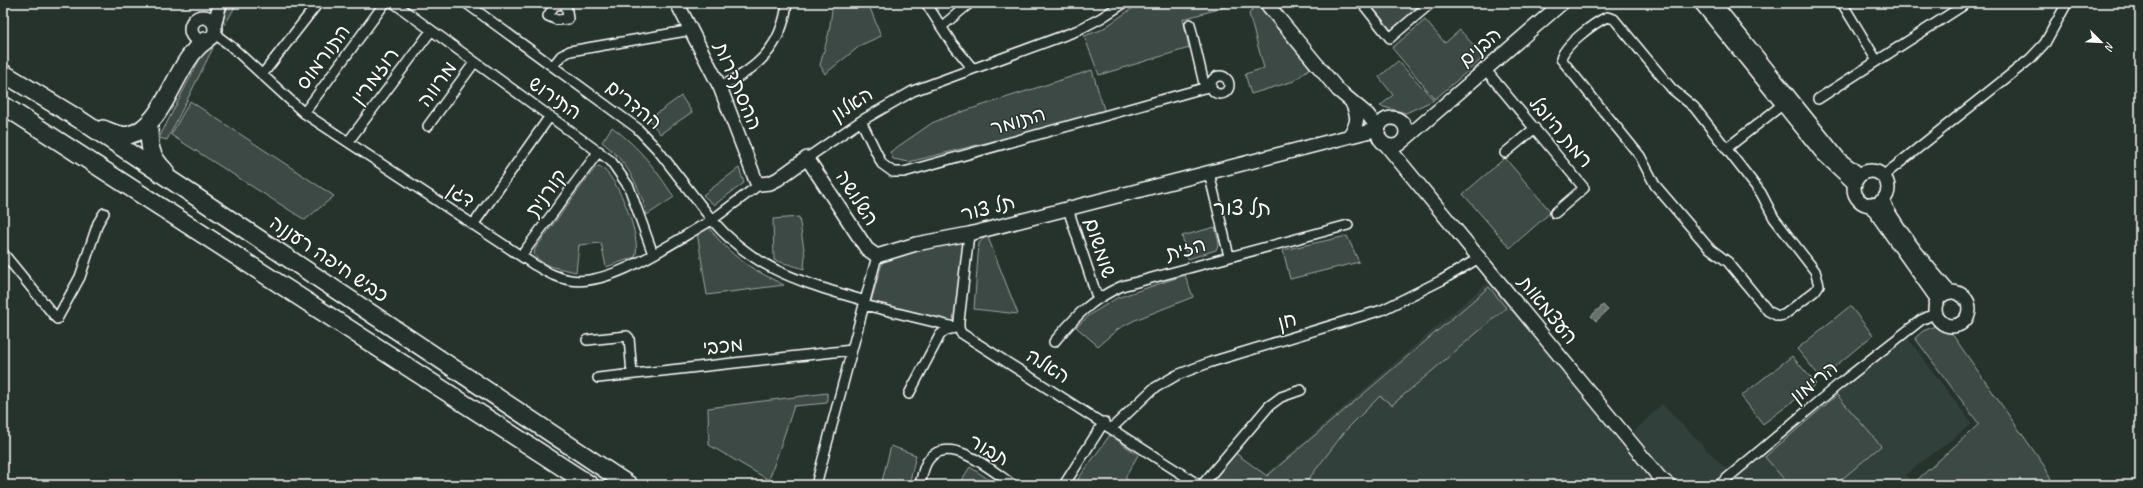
<svg xmlns="http://www.w3.org/2000/svg" width="2143" height="488" font-family="Caveat,'Playpen Sans Hebrew',sans-serif">
<rect width="100%" height="100%" fill="#26332d"/>
<filter id="ink" filterUnits="userSpaceOnUse"><feTurbulence type="fractalNoise" baseFrequency=".025" numOctaves="2"/><feDisplacementMap in="SourceGraphic" scale="8" xChannelSelector="R" yChannelSelector="G"/><feConvolveMatrix kernelMatrix="1 2 1 2 8 2 1 2 1" color-interpolation-filters="sRGB"/></filter>
<g filter="url(#ink)">
<!-- built -->
<path fill="#333f3a" d="M1488,282L1623,443L1662,404L1726,469L1904,333L1972,424L1905,475L1914,485H1254Z"/>
<!-- green -->
<path fill="#3e4944" stroke="#9ea4a2" d="M230,3H237L225,25L222,19Z
M833,3H868L881,36L861,45L825,74L820,65L829,32Z
M1140,3H1169L1171,5L1173,3H1240L1183,19L1189,48L1099,75L1084,36L1101,30Z
M1256,3L1310,68L1294,81L1251,94L1245,74L1264,68L1249,14Z
M1369,3H1422L1391,30Z
M1425,20L1445,43L1460,30L1484,57L1435,99L1392,48Z
M213,48L167,140L159,138L203,53L207,49Z
M1398,61L1434,100L1406,113L1380,106L1393,95L1379,77Z
M1092,70L1105,113L909,162L893,159L890,152L932,123L946,117Z
M681,96L692,112L660,134L649,119Z
M190,101L334,196L305,220L171,135Z
M612,127C641,149 654,167 674,197L647,215C639,184 627,162 602,142Z
M1505,158L1551,212L1510,248L1463,194Z
M599,166C617,174 643,240 635,257L606,267L601,243L579,245L576,272C563,269 541,267 534,254L535,249L595,168Z
M739,168L744,183L714,205L703,195Z
M799,217L805,256L804,269L774,260L773,219Z
M708,227C734,259 748,267 784,285L707,295L697,232Z
M1215,227L1219,243L1216,250L1188,259L1182,236Z
M987,235L1018,314L974,309L979,243Z
M1347,236L1359,262L1290,279L1283,250Z
M964,239L955,324L870,305L883,260Z
M1185,275L1193,297L1135,320L1118,329L1098,346L1076,327L1091,314L1117,298Z
M1489,287L1506,308L1392,405L1380,396L1346,430L1304,485H1207L1234,452L1267,476Z
M1850,306L1873,335L1821,378L1797,349Z
M1935,326L1952,334L2045,467L2054,485H1921L1917,480L1979,424L1915,338L1923,331Z
M1792,356L1816,384L1763,424L1741,396Z
M827,393V403L794,406L769,480L709,445L708,408Z
M1837,395L1881,446L1835,485H1789L1765,457Z
M1110,435L1138,455L1125,478L1135,485H1081L1076,482Z
M891,446L916,455L909,485H881Z
M970,467L997,485H958Z"/>
<!-- water -->
<path fill="#67706c" stroke="#a4a9a7" d="M1603,305L1608,310L1596,321L1591,316Z"/>
<g fill="none" stroke-linecap="round" stroke-linejoin="round">
<defs>
<path id="street" d="M394,3L611,161L629,187L653,254
M466,3L637,128L657,149L712,220L760,184
M564,3L554,6L548,16L557,20L568,19L566,3
M926,3L951,42L973,69
M1362,3L1390,38L1431,3
M1842,3L1877,61
M1607,17L1614,19L1672,89L1694,107L1761,193L1774,218L1815,271L1819,285L1815,291L1784,315L1778,316L1768,311L1728,262L1708,247L1655,185L1640,156L1561,59C1564,45 1594,23 1607,17Z
M1190,24L1205,88
M941,27L970,3
M215,34L232,47L304,113L533,264C545,271 556,278 570,280C612,287 675,240 712,220C757,272 803,282 865,301
M553,66L561,56L570,51L692,30
M1485,69L1584,188L1555,213
M262,75L318,3
M1211 85a9 9 0 1 1 18 0a9 9 0 1 1-18 0Z
M720,87C757,69 782,47 787,3
M1818,99L1967,3
M304,113L385,3
M861,121L882,164L893,172H904L1211,86
M428,126L474,63
M348,142L431,31
M1727,148L1782,105
M1505,153L1535,128
M807,158L861,121L913,91L1076,31L1101,18L1124,3
M1209,173L1229,256
M1883,176L2030,59L2045,43L2067,3
M1068,209L1097,297
M473,225L550,116
M969,234L959,321V328L961,333L1199,485
M3,253L57,319L80,277L98,223L104,213
M521,256L599,151
M864,305L959,328
M587,340L627,336L629,338L632,374
M1054,342C1076,316 1090,300 1122,286L1348,225
M598,378L852,350
M909,394L940,335L946,330L955,328
M1112,428L1153,389L1177,375L1211,362L1382,310L1442,280L1479,258
M816,485L877,256
M920,485C922,477 923,466 929,459C950,433 994,472 1013,485
M1064,485L1104,422
M1202,485L1269,406L1281,397L1301,390
M1719,485L1838,385L1921,320L1936,313"/>
<path id="secondary" d="M677,3L720,87L756,181L760,184L770,183L778,179L807,158L867,249L877,256L916,244L969,234L1378,129
M1266,3L1338,90L1368,115L1378,128
M1701,3L1823,154L1855,184
M1714,3L1840,160L1860,175
M191 29a12 12 0 1 1 24 0a12 12 0 1 1-24 0Z
M215,23L220,3
M1378 132a14 14 0 1 1 28 0a14 14 0 1 1-28 0Z
M1349,136C1358,124 1359,117 1352,103
M1404,140L1562,3
M1387,146L1660,478L1669,485
M1854 188a17 17 0 1 1 34 0a17 17 0 1 1-34 0Z
M1882,201C1900,234 1924,264 1949,292
M1870,204L1938,300
M1935 309a17 17 0 1 1 34 0a17 17 0 1 1-34 0Z"/>
<path id="highway" d="M3,73L82,121L629,485
M3,105L590,485
M149,124C149,146 149,155 165,171
M103,129C111,132 120,137 129,135C166,126 175,61 205,41"/>
</defs>
<!-- street casing -->
<use href="#street" stroke="#fff" stroke-width="12"/>
<!-- secondary casing -->
<use href="#secondary" stroke="#fff" stroke-width="16"/>
<!-- highway casing -->
<use href="#highway" stroke="#fff" stroke-width="20"/>
<!-- street -->
<use href="#street" stroke="#26332d" stroke-width="9"/>
<!-- secondary -->
<use href="#secondary" stroke="#26332d" stroke-width="13"/>
<!-- highway -->
<use href="#highway" stroke="#26332d" stroke-width="17"/>
</g>
</g>
<g text-anchor="middle" dominant-baseline="central" stroke-width="3" stroke-linejoin="round" paint-order="stroke">
<!-- street labels -->
<g font-size="20" fill="#fff" stroke="#26332d">
<text transform="translate(1480 47) rotate(-41)">הבנים</text>
<text transform="translate(323 57) rotate(-53)">התורמוס</text>
<text transform="translate(375 76) rotate(-53)">רוזמרין</text>
<text transform="translate(437 84) rotate(-54)">מרווה</text>
<text transform="translate(738 86) rotate(67)">ההסתדרות</text>
<text transform="translate(555 98) rotate(35)">התירוש</text>
<text transform="translate(852 104) rotate(-33)">האלון</text>
<text transform="translate(634 105) rotate(39)">ההדרים</text>
<text transform="translate(1018 121) rotate(-16)">התומר</text>
<text transform="translate(1561 132) rotate(50)">רמת היובל</text>
<text transform="translate(546 193) rotate(-54)">קורנית</text>
<text transform="translate(461 195) rotate(33)">דגן</text>
<text transform="translate(857 198) rotate(57)">השלושה</text>
<text transform="translate(988 208) rotate(-14)">תל צור</text>
<text transform="translate(1100 248) rotate(72)">שומשום</text>
<text transform="translate(1186 249) rotate(-15)">הזית</text>
<text transform="translate(329 259) rotate(34)">כביש חיפה רעננה</text>
<text transform="translate(1548 310) rotate(51)">העצמאות</text>
<text transform="translate(1287 321) rotate(-16)">חן</text>
<text transform="translate(723 346) rotate(-6)">מכבי</text>
<text transform="translate(1048 366) rotate(32)">האלה</text>
<text transform="translate(1814 382) rotate(-39)">הרימון</text>
<text transform="translate(989 450) rotate(30)">תבור</text>
</g>
<!-- neighbourhood labels -->
<g font-size="21" fill="#fff" stroke="#26332d">
<text x="1242" y="208">תל צור</text>
</g>
</g>
<!-- margin -->
<rect width="2143" height="488" fill="none" stroke="#26332d" stroke-width="16"/>
<rect x="8" y="8" width="2127" height="472" fill="none" stroke="#fff" stroke-width="1.5" filter="url(#ink)"/>
<!-- north arrow -->
<g transform="translate(2101 42) rotate(114)" stroke="#26332d" stroke-width="3" paint-order="stroke">
<path d="M0-3L7 15L0 10L-7 15Z" fill="#ffffff"/>
<text y="-6" font-size="11" font-weight="bold" text-anchor="middle" fill="#ffffff">N</text>
</g>
</svg>
